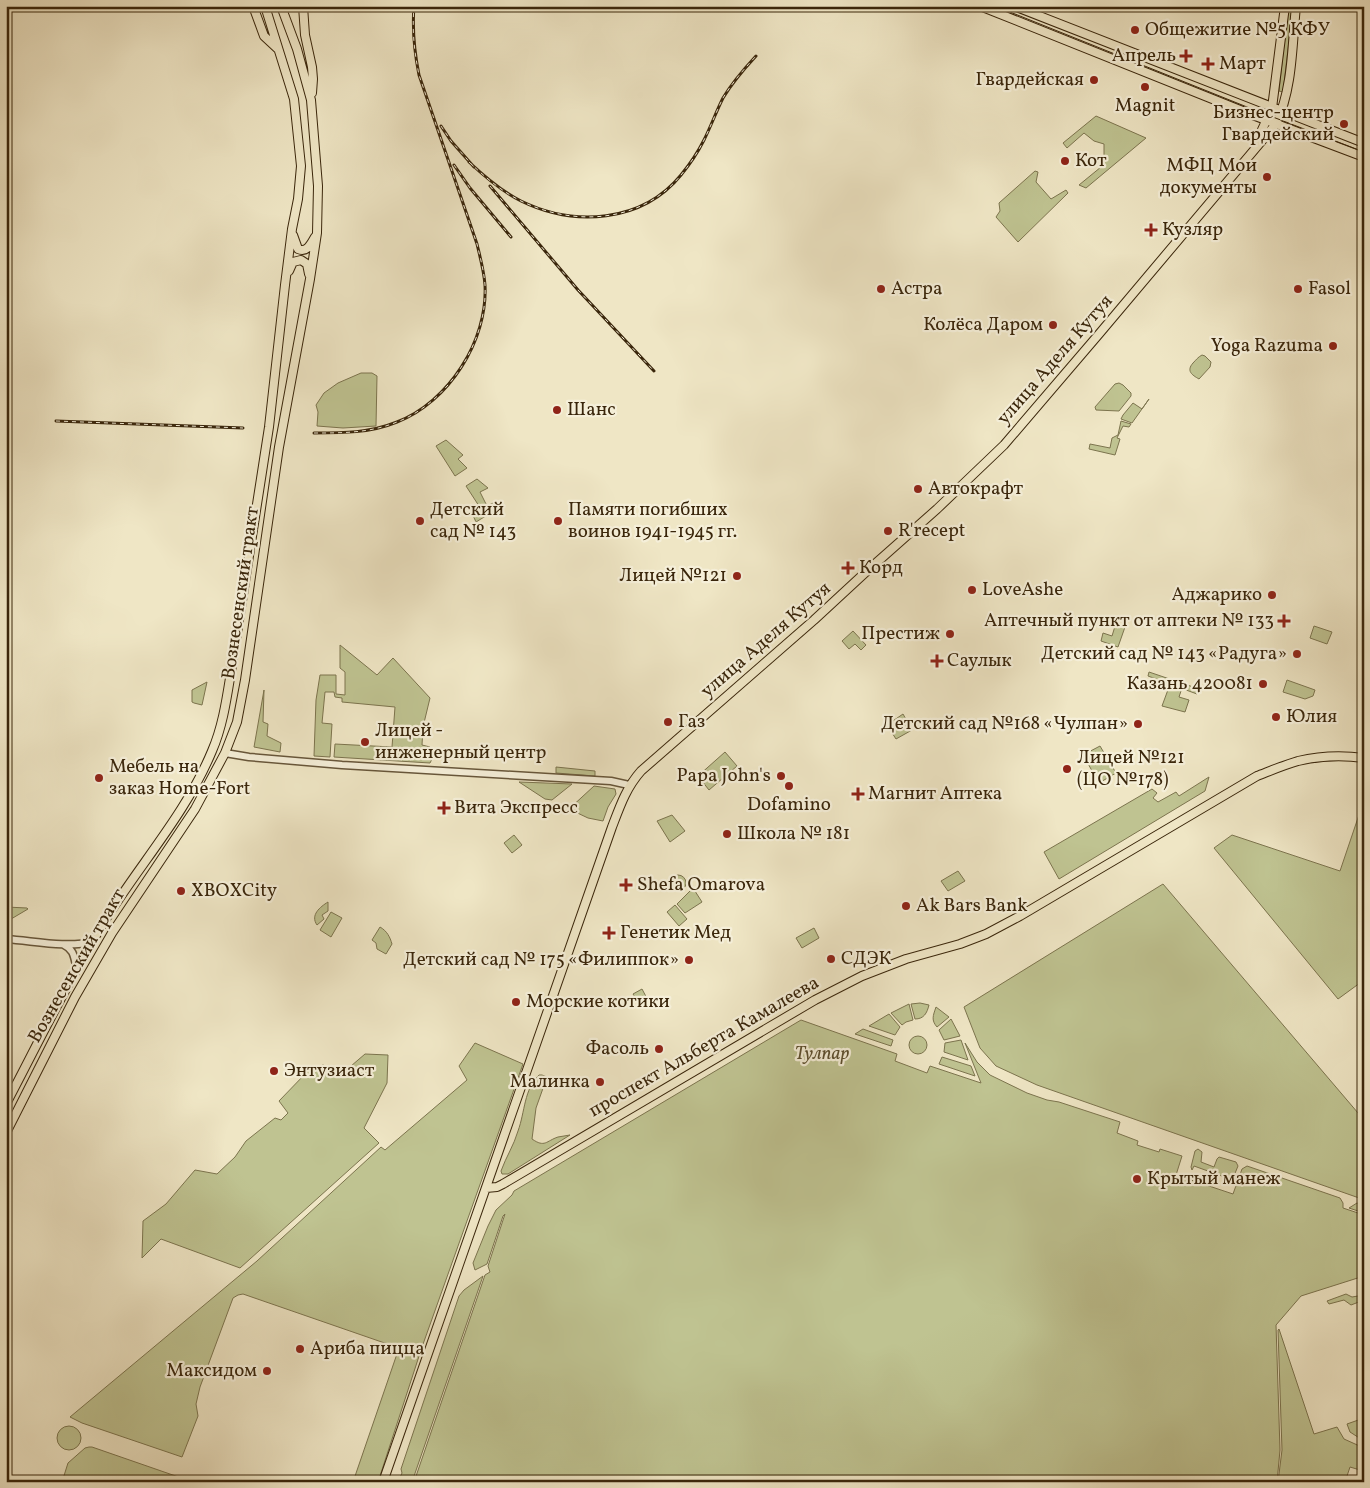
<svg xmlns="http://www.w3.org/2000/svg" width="1370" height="1488" font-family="Vollkorn,serif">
<rect width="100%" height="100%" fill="#efe6c5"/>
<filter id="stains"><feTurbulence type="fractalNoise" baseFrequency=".004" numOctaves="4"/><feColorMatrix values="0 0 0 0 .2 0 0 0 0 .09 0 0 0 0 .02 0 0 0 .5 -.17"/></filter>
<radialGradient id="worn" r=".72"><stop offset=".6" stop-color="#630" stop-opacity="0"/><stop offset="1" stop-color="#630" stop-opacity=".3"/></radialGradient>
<!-- green -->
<path fill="#bfc391" stroke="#7c744e" d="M1288,6H1293L1283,92L1279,91Z
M1096,116L1146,138L1086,188L1079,185L1101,167L1104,161V144L1094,141L1084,133L1067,148L1063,143Z
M1035,171L1038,172L1036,182L1051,199L1066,190L1068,193L1018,242L996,217L1000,211L999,203Z
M1202,355L1205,356L1211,362L1210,367L1199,379C1192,375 1186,371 1193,363C1196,360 1198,357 1202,355Z
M361,373H372L377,376L376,426L343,428L317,426L318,412L316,405L324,393L338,383Z
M1119,383L1123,385L1131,393V396L1119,411L1096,410L1095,407L1115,384Z
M1149,399L1132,423L1121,419L1123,415L1133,403L1142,409Z
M1121,421L1131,424L1129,427L1123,426L1117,438L1120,439L1115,455L1089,449L1090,444L1110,448L1112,438L1118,435Z
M446,440L463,455L458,459L467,468L455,476L436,446Z
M477,479L488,488L480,492L487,506L497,501L502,506L476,522L471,511L479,506L466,486Z
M1116,623L1125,627L1118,647L1101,641L1103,633L1112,636Z
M1314,626L1332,632L1327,644L1310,638Z
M853,631L866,645L861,650L855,644L849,649L842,641Z
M340,645L377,675L393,658L430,698L423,727L422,745L430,747L429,757L432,759L430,763L334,757L335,744L392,747L395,707L342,702V698L335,697L334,692H325L322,723L332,724L330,757L314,756L316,700L320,675H336V694L345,695V672L340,668Z
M1149,672L1199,689L1197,694L1148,676Z
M1287,680L1315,690L1313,696L1305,699L1283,692Z
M207,682L202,705L194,703L192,702V690Z
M1169,687L1181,691L1179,697L1189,700L1185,712L1162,706Z
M264,690L263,722L268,724L267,736L281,743L280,752L254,747Z
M903,714L912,730L896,739L887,725Z
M1100,746L1116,773L1099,783L1083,755Z
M725,752L737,766L709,790L698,776Z
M556,767L595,771V776L556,773Z
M1209,777L1205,791L1059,879L1044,852L1152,789L1157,793L1153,798L1158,802L1176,792L1179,796Z
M519,782L572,784L552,800L545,799Z
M594,786L615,789L616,794L608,807L603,821L588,818L569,809Z
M1364,800V875L1361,878L1364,880V980L1338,999L1214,848L1232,835L1340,871Z
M672,815L685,831L670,842L657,821Z
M514,835L522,845L512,853L504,843Z
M958,871L965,881L948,891L941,881Z
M670 883a8 8 0 1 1 16 0a8 8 0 1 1-16 0Z
M1163,884L1364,1120V1213L1349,1208L1357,1203L1361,1204L1362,1199L1037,1085L996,1066L980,1048L964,1007Z
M693,888L702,902L685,913L677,904Z
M328,902V911L322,915L324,919L317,925C310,915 320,907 328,902Z
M675,905L687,919L679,926L667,912Z
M6,907L27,908L28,909L6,922Z
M331,912L342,918L331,937L320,930Z
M380,927C387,931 390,937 392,944L386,954L377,949L376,943L372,940Z
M814,928L819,938L802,948L796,938Z
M642,989L650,1004L642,1008L633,994Z
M920,1003L929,1005C927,1013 924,1019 915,1019L911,1004Z
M909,1004L913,1020L906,1022L902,1025L891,1013Z
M936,1007L949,1017L937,1027C931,1020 933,1016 936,1007Z
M889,1014L900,1027L895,1035L869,1026Z
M951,1019L960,1036L944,1040L939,1030Z
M801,1020L897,1054L895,1061L927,1073L930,1066L981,1083L965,1043L977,1062L990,1075L1027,1093L1047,1100L1059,1102L1120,1122L1117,1133L1138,1141L1137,1145L1159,1152L1160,1149L1182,1156L1176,1175L1233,1194L1242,1169L1247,1166L1340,1198L1343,1203V1208L1364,1215V1276L1301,1296L1276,1325L1280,1450L1277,1482H414L485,1275L490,1272L488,1266L505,1214L503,1216L487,1264L475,1270L473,1263L488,1226L496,1210L512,1195L514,1191Z
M863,1029L893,1040L891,1046L855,1034Z
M909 1045a9 9 0 1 1 18 0a9 9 0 1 1-18 0Z
M961,1040L968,1060L944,1052L945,1043Z
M475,1043L523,1064L422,1347L378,1482H353L399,1348L243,1294L238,1295L233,1298L200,1387L196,1404L198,1416L182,1457L82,1423L70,1417L257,1261L381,1147L385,1150L467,1080L459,1066Z
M365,1054L388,1055L387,1083L364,1128L379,1143L240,1268L161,1239L142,1258L143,1221L166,1204L195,1170L217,1174L235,1157L246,1141L275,1118L281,1120L288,1113L279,1101L307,1072L323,1065L344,1072Z
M942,1057L971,1066L975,1076L939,1064Z
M539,1075H542L547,1077L536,1108L532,1139C545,1148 546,1141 558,1137C562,1136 566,1136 570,1135L508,1174H502L501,1171C506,1157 514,1145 518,1131C525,1112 524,1089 539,1075Z
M1198,1149L1202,1152L1201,1162L1214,1167L1217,1159L1219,1157L1236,1162L1238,1166L1231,1183L1229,1182L1230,1179L1194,1166L1192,1170L1191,1167L1195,1151Z
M483,1276L412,1482H398L402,1473L401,1469L459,1296L464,1290Z
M1346,1294L1352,1297L1364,1295V1300L1351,1305L1344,1300L1329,1304L1327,1301Z
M1279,1329L1314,1434L1337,1427L1344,1439L1364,1448V1462L1360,1470L1350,1467L1345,1482H1278L1282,1450L1278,1330Z
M1364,1418V1441L1350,1432L1347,1424Z
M57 1438a12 12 0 1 1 24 0a12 12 0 1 1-24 0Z
M89,1447H92L193,1482H62L68,1463L85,1448Z"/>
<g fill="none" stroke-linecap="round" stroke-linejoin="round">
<defs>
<path id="minor" d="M225,753L249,757L342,765L611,781L629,785
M6,939C35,941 65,948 93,942
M64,945C75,950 74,959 77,969"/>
<path id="major" d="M253,6L264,36L278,49
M303,6L305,35L312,67L313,79L312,93
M980,6L1250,114L1364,157
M1014,6L1364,143
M1255,145L1272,108L1285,6
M293,235L298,249C307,253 311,244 315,237
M289,271L293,262L301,260L307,264L309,274
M6,1104C37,1045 66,985 101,927C137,867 185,816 212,751C222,728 226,703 230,678L269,427L285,285L292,229L298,199L301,166L294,99L265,6
M6,1133L75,997L112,933L195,809L225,753L237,722L245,680L279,447L310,279L317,233L318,186L311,100L297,49L281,6
M486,1188L497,1187L503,1184L815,1000L862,976L906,959L960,944L986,934L1020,916L1257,776C1270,771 1284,765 1298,761C1319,756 1342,755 1364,758
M383,1482L612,827C620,806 626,788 641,771L814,620L867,571L937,509L1004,445L1099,334L1276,124C1293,88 1292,45 1296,6"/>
</defs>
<!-- minor casing -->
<use href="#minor" stroke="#67563a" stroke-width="9"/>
<!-- major casing -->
<use href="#major" stroke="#3a260b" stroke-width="10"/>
<!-- minor -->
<use href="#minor" stroke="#f5efd9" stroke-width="6"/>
<!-- major -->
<use href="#major" stroke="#efe6c5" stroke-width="8"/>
<!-- tram -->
<path stroke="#3a260b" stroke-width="1" d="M995,6L1252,109L1364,152"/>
<defs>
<path id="rail" d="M441,126L451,141L474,167
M469,162C485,177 501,191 521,201C574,227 642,223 681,175C690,164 698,152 704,140C711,126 716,112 723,98C732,83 744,69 756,56
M454,165L470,188L511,237
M490,186L578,290L654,371
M56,421L243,428
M314,433C343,433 370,433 397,422C449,402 488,340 485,285C484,271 480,257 477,244L419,75C414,50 412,31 414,6"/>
</defs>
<!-- rail casing -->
<use href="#rail" stroke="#3a260b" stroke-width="3"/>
<!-- rail -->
<use href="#rail" stroke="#f5efd9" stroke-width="1" stroke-dasharray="4" stroke-linecap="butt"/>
</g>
<!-- markers -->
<g fill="#8f2418" stroke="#f5efd9" stroke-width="2">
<circle cx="1135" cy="30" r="5"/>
<path d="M1183.5 48.5h5v5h5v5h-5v5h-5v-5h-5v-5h5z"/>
<path d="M1205.5 56.5h5v5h5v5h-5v5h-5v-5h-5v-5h5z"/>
<circle cx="1094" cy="80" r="5"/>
<circle cx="1145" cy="87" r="5"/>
<circle cx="1344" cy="124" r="5"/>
<circle cx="1065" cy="161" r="5"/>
<circle cx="1267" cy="177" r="5"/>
<path d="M1148.5 222.5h5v5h5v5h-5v5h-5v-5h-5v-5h5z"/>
<circle cx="881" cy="289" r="5"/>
<circle cx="1298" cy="289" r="5"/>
<circle cx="1053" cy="325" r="5"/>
<circle cx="1333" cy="346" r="5"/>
<circle cx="557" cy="410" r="5"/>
<circle cx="918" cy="489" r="5"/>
<circle cx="420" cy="521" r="5"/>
<circle cx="558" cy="521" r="5"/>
<circle cx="888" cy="531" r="5"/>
<path d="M845.5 560.5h5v5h5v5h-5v5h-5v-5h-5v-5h5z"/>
<circle cx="737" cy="576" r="5"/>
<circle cx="972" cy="590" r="5"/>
<circle cx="1272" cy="595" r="5"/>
<path d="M1281.5 613.5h5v5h5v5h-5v5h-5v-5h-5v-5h5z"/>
<circle cx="950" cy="634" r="5"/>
<circle cx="1297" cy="654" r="5"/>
<path d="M934.5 653.5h5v5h5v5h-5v5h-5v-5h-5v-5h5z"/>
<circle cx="1263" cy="684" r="5"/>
<circle cx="1276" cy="717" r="5"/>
<circle cx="668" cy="722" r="5"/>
<circle cx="1138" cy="724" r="5"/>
<circle cx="365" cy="742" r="5"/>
<circle cx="1067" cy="769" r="5"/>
<circle cx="781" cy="776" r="5"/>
<circle cx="99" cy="778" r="5"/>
<circle cx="789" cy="786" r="5"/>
<path d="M855.5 786.5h5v5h5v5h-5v5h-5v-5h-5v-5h5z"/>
<path d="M441.5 800.5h5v5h5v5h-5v5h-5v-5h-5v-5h5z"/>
<circle cx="727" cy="834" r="5"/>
<path d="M623.5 877.5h5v5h5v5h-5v5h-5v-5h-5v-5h5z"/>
<circle cx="181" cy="891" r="5"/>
<circle cx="906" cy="906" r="5"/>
<path d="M606.5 925.5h5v5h5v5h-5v5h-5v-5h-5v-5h5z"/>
<circle cx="831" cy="959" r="5"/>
<circle cx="689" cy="960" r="5"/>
<circle cx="516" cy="1002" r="5"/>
<circle cx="659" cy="1049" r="5"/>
<circle cx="274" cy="1071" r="5"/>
<circle cx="600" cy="1082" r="5"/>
<circle cx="1137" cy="1179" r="5"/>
<circle cx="300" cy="1349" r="5"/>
<circle cx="267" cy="1371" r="5"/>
</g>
<g text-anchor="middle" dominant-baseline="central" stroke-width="4.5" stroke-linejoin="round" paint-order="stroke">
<!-- poi labels -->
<g font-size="19" fill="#3a260b" stroke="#f5efd9" text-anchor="start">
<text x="1145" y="30">Общежитие №5 КФУ</text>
<text x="1176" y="56" text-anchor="end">Апрель</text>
<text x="1219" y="64">Март</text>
<text x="1084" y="80" text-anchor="end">Гвардейская</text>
<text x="1145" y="106" text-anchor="middle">Magnit</text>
<text x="1334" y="113" text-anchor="end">Бизнес-центр<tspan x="1334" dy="22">Гвардейский</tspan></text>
<text x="1075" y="161">Кот</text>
<text x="1257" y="166" text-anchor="end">МФЦ Мои<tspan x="1257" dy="22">документы</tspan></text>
<text x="1162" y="230">Кузляр</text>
<text x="891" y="289">Астра</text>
<text x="1308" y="289">Fasol</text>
<text x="1043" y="325" text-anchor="end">Колёса Даром</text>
<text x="1323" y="346" text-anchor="end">Yoga Razuma</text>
<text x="567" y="410">Шанс</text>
<text x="928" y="489">Автокрафт</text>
<text x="430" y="510">Детский<tspan x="430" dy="22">сад № 143</tspan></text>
<text x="568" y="510">Памяти погибших<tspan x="568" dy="22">воинов 1941-1945 гг.</tspan></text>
<text x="898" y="531">R'recept</text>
<text x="859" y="568">Корд</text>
<text x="727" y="576" text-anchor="end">Лицей №121</text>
<text x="982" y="590">LoveAshe</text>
<text x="1262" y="595" text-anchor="end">Аджарико</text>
<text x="1274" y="621" text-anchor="end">Аптечный пункт от аптеки № 133</text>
<text x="940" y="634" text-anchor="end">Престиж</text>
<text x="1287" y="654" text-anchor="end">Детский сад № 143 «Радуга»</text>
<text x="947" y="661">Саулык</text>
<text x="1253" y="684" text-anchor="end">Казань 420081</text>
<text x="1286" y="717">Юлия</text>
<text x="678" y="722">Газ</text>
<text x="1128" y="724" text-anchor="end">Детский сад №168 «Чулпан»</text>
<text x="375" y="731">Лицей -<tspan x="375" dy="22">инженерный центр</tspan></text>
<text x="1077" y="758">Лицей №121<tspan x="1077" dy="22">(ЦО №178)</tspan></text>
<text x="109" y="767">Мебель на<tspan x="109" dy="22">заказ Home-Fort</tspan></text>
<text x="771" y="776" text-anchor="end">Papa John's</text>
<text x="868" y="794">Магнит Аптека</text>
<text x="789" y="805" text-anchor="middle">Dofamino</text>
<text x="454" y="808">Вита Экспресс</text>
<text x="737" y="834">Школа № 181</text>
<text x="637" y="885">Shefa Omarova</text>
<text x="191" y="891">XBOXCity</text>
<text x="916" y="906">Ak Bars Bank</text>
<text x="620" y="933">Генетик Мед</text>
<text x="841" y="959">СДЭК</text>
<text x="679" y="960" text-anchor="end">Детский сад № 175 «Филиппок»</text>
<text x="526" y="1002">Морские котики</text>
<text x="649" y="1049" text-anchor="end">Фасоль</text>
<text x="284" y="1071">Энтузиаст</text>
<text x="590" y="1082" text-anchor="end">Малинка</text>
<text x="1147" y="1179">Крытый манеж</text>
<text x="310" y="1349">Ариба пицца</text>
<text x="257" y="1371" text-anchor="end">Максидом</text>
</g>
<!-- street labels -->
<g font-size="19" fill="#3a260b" stroke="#f5efd9">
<text transform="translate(1055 360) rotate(-49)">улица Аделя Кутуя</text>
<text transform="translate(241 593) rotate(-82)">Вознесенский тракт</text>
<text transform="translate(766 640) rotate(-41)">улица Аделя Кутуя</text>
<text transform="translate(77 966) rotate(-60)">Вознесенский тракт</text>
<text transform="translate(704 1047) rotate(-30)">проспект Альберта Камалеева</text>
</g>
<!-- park labels -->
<g font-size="19" font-style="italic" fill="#5b4d2c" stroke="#f5efd9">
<text x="822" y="1054">Тулпар</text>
</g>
</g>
<!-- margin -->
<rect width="1370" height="1488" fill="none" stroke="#efe6c5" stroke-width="25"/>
<rect x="8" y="8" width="1355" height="1473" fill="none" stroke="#3a260b" stroke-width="2.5"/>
<rect x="12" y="12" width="1345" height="1463" fill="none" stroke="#3a260b"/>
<rect width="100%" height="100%" filter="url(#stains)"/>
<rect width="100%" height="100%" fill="url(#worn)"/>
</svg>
